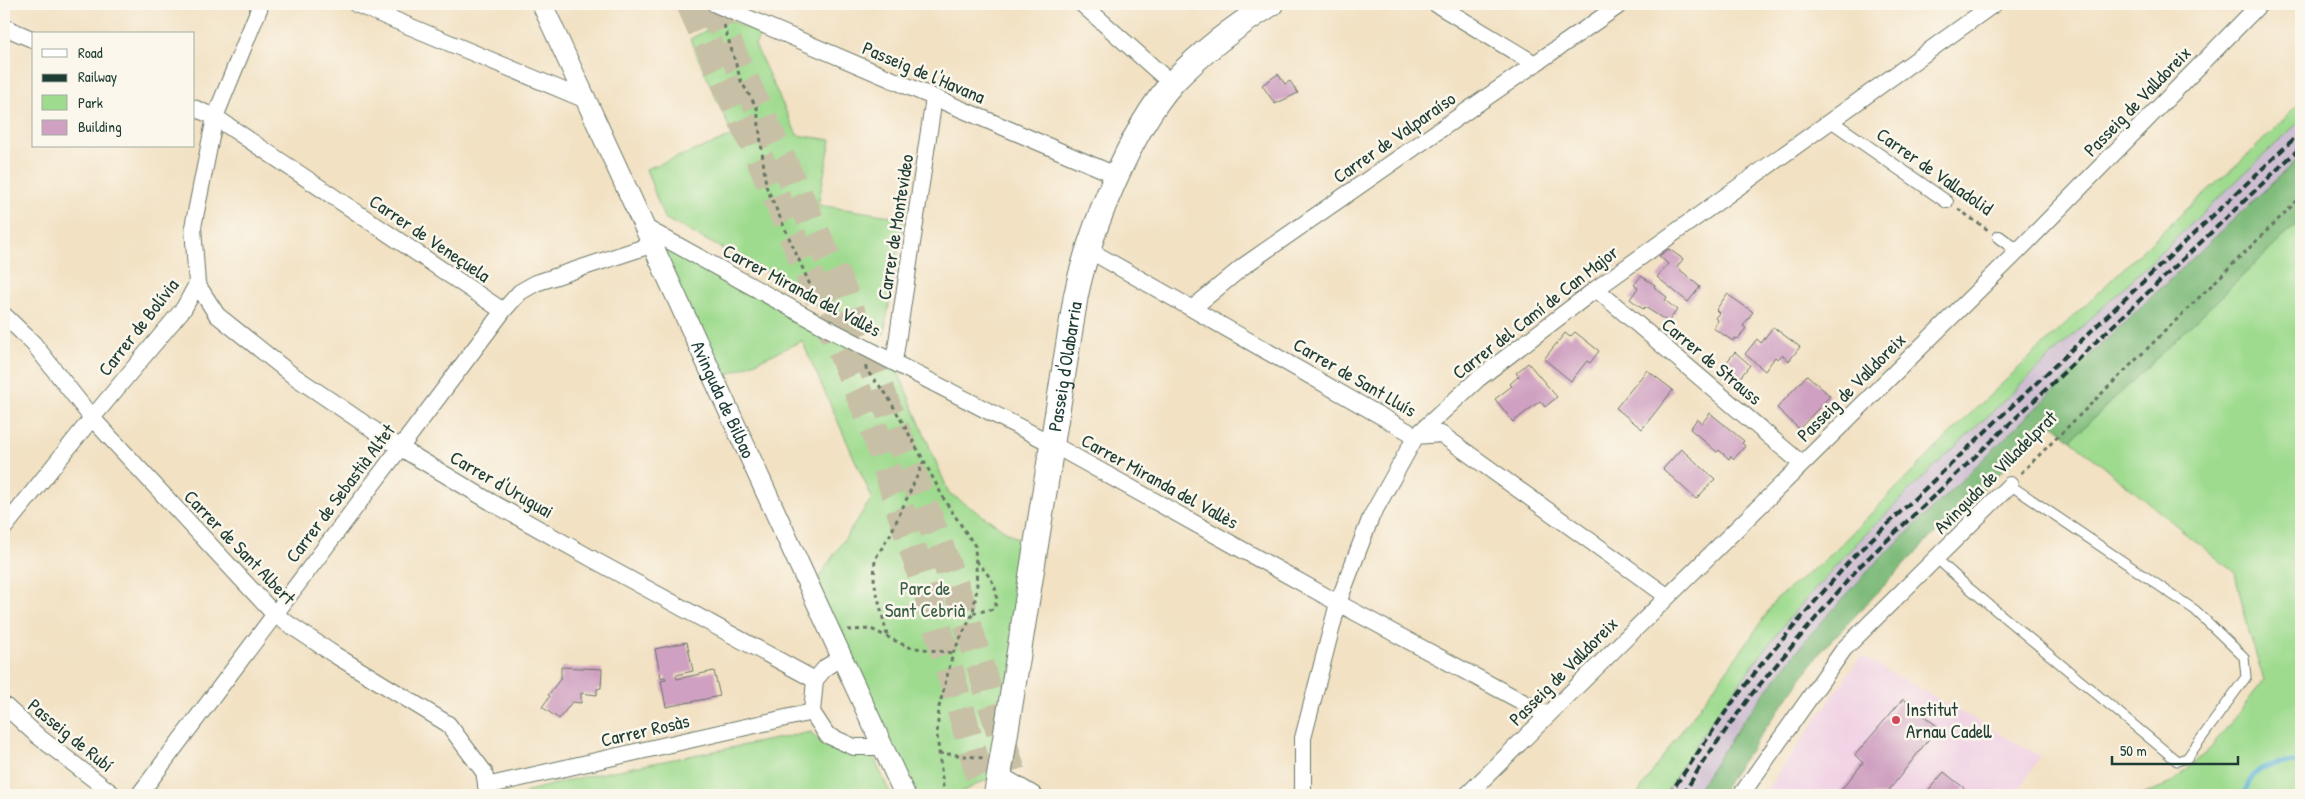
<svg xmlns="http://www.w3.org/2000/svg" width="2305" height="799" font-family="'Patrick Hand',sans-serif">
<rect width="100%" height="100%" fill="#fbf7ec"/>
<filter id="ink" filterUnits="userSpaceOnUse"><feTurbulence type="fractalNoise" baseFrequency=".02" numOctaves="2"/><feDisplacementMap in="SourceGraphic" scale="10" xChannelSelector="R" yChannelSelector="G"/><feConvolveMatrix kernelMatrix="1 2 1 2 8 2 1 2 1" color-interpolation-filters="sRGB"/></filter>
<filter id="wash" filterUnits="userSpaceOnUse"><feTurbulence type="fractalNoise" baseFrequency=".0096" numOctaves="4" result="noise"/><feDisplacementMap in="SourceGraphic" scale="20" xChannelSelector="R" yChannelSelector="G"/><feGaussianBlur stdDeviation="1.12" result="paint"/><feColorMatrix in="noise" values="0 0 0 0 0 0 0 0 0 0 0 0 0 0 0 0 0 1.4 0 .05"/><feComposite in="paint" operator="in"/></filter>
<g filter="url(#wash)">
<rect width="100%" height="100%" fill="#f2e1c3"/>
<!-- built -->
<path fill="#f0d0e4" d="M1861,656L2040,756L2017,795H1763Z"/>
<!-- industrial -->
<path fill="#cebed1" d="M2301,120V156L2111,335L1869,570L1808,637L1742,722L1694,795H1664L1714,717L1789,618L1851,549L1918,482Z"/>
<!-- green -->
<path fill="#9fdb8f" stroke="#5f8c62" d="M695,6L761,34L755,45L797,135L831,140L818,205L904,218L884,334L664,218L646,169L733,136L690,39L707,30Z
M2301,102V120L1918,482L1851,549L1789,618L1714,717L1664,795H1637L1664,755L1749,640L1777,598L1825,560L1964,420L2166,228L2252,151Z
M2301,220V795H2142L2171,783L2212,747L2264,680L2249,632L2235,573L2071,440Z
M651,237L894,362L949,493L1034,550L999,774L955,795H905L811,589L872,498L802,341L716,380Z
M811,732C828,754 847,756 873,756L891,795H522L532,790L578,778Z"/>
<!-- forest -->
<path fill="#7fbb7a" stroke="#4f7c57" d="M2301,156V220L2071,440L2053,424L1931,537L1822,650L1732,775L1721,795H1694L1742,722L1808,637L1869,570L2111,335Z"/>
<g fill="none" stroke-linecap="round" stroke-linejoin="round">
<!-- stream -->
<path stroke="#59b0d6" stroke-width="5" d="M2245,795C2251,764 2274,763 2301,762"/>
</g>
<g id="blocks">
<!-- building -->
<path fill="#cfa0c1" d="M1278,74L1285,84L1290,81L1298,93L1275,104L1262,85Z
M1669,249L1683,259L1677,267L1700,287L1688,302L1657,277L1668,264L1659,256Z
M1641,276L1655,285L1654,287L1667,297L1665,300L1677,310L1668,322L1645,307L1643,309L1630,299L1638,288L1634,285Z
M1727,294L1753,312L1743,326L1746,328L1738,339L1735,338L1733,341L1713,328L1718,321L1715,318L1719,313L1716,310Z
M1773,327L1800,347L1789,361L1782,355L1778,359L1775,357L1765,371L1745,354L1757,339L1761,343Z
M1575,332L1599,351L1590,363L1587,361L1571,381L1544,359L1565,333L1570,337Z
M1735,352L1750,365L1735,384L1719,371Z
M1528,363L1557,397L1545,407L1540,401L1513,422L1495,399L1512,386L1510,384L1519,376L1516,373Z
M1647,370L1673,390L1642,429L1616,408Z
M1807,375L1830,396L1799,429L1777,408Z
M1710,413L1744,441L1742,443L1745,446L1734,459L1731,456L1729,459L1719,450L1717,452L1690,429L1697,419L1702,423Z
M1681,449L1715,479L1696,499L1663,469Z
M687,642L693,671L676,675L677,679L714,671L720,696L666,707L661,681L666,680L665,677L661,678L655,649Z
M561,667L602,669L601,688L597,689V695L581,693V703L572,702L559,719L542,707L550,696L548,695L561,678Z
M1903,699L1938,727L1887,793L1889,795H1837L1863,763L1855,755Z
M1944,772L1964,788L1958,795H1924Z"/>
</g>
</g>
<g filter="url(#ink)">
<use href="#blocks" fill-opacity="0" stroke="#697666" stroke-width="1"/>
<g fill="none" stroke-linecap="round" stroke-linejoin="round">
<!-- motorway-tunnel -->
<path stroke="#c8c0a6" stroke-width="28" stroke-dasharray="28 14" stroke-linecap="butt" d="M690,4L766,173L874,429L932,608L985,795
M710,4L845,295L961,602L1019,795"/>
<defs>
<path id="service" d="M1936,558L1969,588L2177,761L2187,758L2246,677L2244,657L2195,610L2010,485"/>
<path id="pedestrian" d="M1831,121L1947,202
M1999,237L2018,251"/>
<path id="minor" d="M356,4L586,100
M715,4L1118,176
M1082,4L1172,84
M1436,4L1535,64
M4,27L34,40
M194,108L215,117L503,311L520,292L536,283L654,244
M646,228L829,329L1052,444L1338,603L1547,715
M1087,249L1416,436L1441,434L1667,596
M197,284L217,315L291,374L399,447L491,502L596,561L815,680
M1596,289L1802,464
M1193,308L1245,265L1621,4
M4,315L33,343L92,418L275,615L335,655L448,724L484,772L488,795
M894,362L934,98
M4,528L92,418L184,308L197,284L193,227L215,117L261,4
M841,658L826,667L815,680L812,712L827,735L854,747H883
M4,705L39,737L114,795
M999,774L1034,795
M486,786L812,712
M139,795L503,311
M1303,795V738L1338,603L1371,517L1416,436L1478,379L1596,289L1994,4
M1467,795L2018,251L2260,4
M1741,795L1844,649L2010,485"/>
<g id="tertiary">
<path id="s1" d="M542,4L905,795"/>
</g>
<g id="secondary">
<path id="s2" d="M996,795L1076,295C1089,233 1130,130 1173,82C1201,53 1237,25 1271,4"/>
</g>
</defs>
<!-- service casing -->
<use href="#service" stroke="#697666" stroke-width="11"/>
<!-- pedestrian casing -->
<use href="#pedestrian" stroke="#697666" stroke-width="14"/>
<!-- minor casing -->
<use href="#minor" stroke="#697666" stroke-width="18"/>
<!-- tertiary casing -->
<use href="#tertiary" stroke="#697666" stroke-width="22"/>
<!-- secondary casing -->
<use href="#secondary" stroke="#697666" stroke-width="26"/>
<!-- path -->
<path stroke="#697666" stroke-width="3" stroke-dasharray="4 4" stroke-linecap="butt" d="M724,25L741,81L757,108L766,186L819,305
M1958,209L1988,230
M866,366V370L887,395L924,461L890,535L875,559L874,581L887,635
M924,461L945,501L975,546L977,587L973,613L953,653L939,707L937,735L944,795
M2021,473L2301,197
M973,613L994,609C1002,589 989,575 976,561
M848,630L871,629L908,647L953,653
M939,753L983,758"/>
<!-- service -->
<use href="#service" stroke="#fff" stroke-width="9"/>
<!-- pedestrian -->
<use href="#pedestrian" stroke="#fff" stroke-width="12"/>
<!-- minor -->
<use href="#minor" stroke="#fff" stroke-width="16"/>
<!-- tertiary -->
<use href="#tertiary" stroke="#fff" stroke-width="20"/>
<!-- secondary -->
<use href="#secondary" stroke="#fff" stroke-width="24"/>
<!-- rail -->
<path stroke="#1f3d34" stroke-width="4" stroke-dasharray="8 4" stroke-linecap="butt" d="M1669,795L1729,707L1760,666L1853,557L2301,132
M1683,795L1703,762L1751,695L1859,567L2301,147"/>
</g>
</g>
<!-- markers -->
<circle fill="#d1495b" stroke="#fbf7ec" stroke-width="2" cx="1896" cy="720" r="5"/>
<g text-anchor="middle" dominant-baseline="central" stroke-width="5" stroke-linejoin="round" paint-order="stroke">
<!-- street labels -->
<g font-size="19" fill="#1f3d34" stroke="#fbf7ec">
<text transform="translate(924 72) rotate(23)">Passeig de l'Havana</text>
<text transform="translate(2137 101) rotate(-46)">Passeig de Valldoreix</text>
<text transform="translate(1394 137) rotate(-35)">Carrer de Valparaíso</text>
<text transform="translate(1935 171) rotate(35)">Carrer de Valladolid</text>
<text transform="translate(895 227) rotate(-81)">Carrer de Montevideo</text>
<text transform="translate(430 238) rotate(34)">Carrer de Veneçuela</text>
<text transform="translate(802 290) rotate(28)">Carrer Miranda del Vallès</text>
<text transform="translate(1535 312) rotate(-38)">Carrer del Camí de Can Major</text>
<text transform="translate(138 327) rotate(-52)">Carrer de Bolívia</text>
<text transform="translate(1712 361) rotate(40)">Carrer de Strauss</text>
<text stroke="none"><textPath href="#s2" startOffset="434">Passeig d'Olabarria</textPath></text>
<text transform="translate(1355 377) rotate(30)">Carrer de Sant Lluís</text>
<text transform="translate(1851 387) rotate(-45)">Passeig de Valldoreix</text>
<text stroke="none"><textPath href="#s1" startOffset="435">Avinguda de Bilbao</textPath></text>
<text transform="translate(1995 472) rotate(-45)">Avinguda de Villadelprat</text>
<text transform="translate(1160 481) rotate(29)">Carrer Miranda del Vallès</text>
<text transform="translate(502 484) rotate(30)">Carrer d'Uruguai</text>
<text transform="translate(340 493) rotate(-53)">Carrer de Sebastià Altet</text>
<text transform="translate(240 547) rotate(46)">Carrer de Sant Albert</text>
<text transform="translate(1563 671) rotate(-45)">Passeig de Valldoreix</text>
<text transform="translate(645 730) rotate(-13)">Carrer Rosàs</text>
<text transform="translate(71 735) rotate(39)">Passeig de Rubí</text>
</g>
<!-- park labels -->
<g font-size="19" fill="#395d46" stroke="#fbf7ec">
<text x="925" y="588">Parc de<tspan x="925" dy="22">Sant Cebrià</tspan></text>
</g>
<!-- poi labels -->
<g font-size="19" fill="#1f3d34" stroke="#fbf7ec" text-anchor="start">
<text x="1906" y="709">Institut<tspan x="1906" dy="22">Arnau Cadell</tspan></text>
</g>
</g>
<!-- margin -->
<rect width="2305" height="799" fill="none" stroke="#fbf7ec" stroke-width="20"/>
<!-- legend -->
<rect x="32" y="32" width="162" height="115" fill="#fbf7ec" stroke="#a3ada2"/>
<rect x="42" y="49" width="25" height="8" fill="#ffffff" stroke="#a3ada2"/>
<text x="78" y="58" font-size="15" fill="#1f3d34">Road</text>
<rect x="42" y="74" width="25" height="8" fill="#1f3d34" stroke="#a3ada2"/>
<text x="78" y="82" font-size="15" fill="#1f3d34">Railway</text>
<rect x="42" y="95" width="25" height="15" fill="#9fdb8f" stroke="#a3ada2"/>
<text x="78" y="108" font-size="15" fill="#1f3d34">Park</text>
<rect x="42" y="120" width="25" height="15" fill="#cfa0c1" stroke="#a3ada2"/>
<text x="78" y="132" font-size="15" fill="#1f3d34">Building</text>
<!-- scale -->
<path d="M2112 756v8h126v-8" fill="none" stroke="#1f3d34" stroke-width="2.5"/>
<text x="2120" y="756" font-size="15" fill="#1f3d34" stroke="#fbf7ec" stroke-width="4" paint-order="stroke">50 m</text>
</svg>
